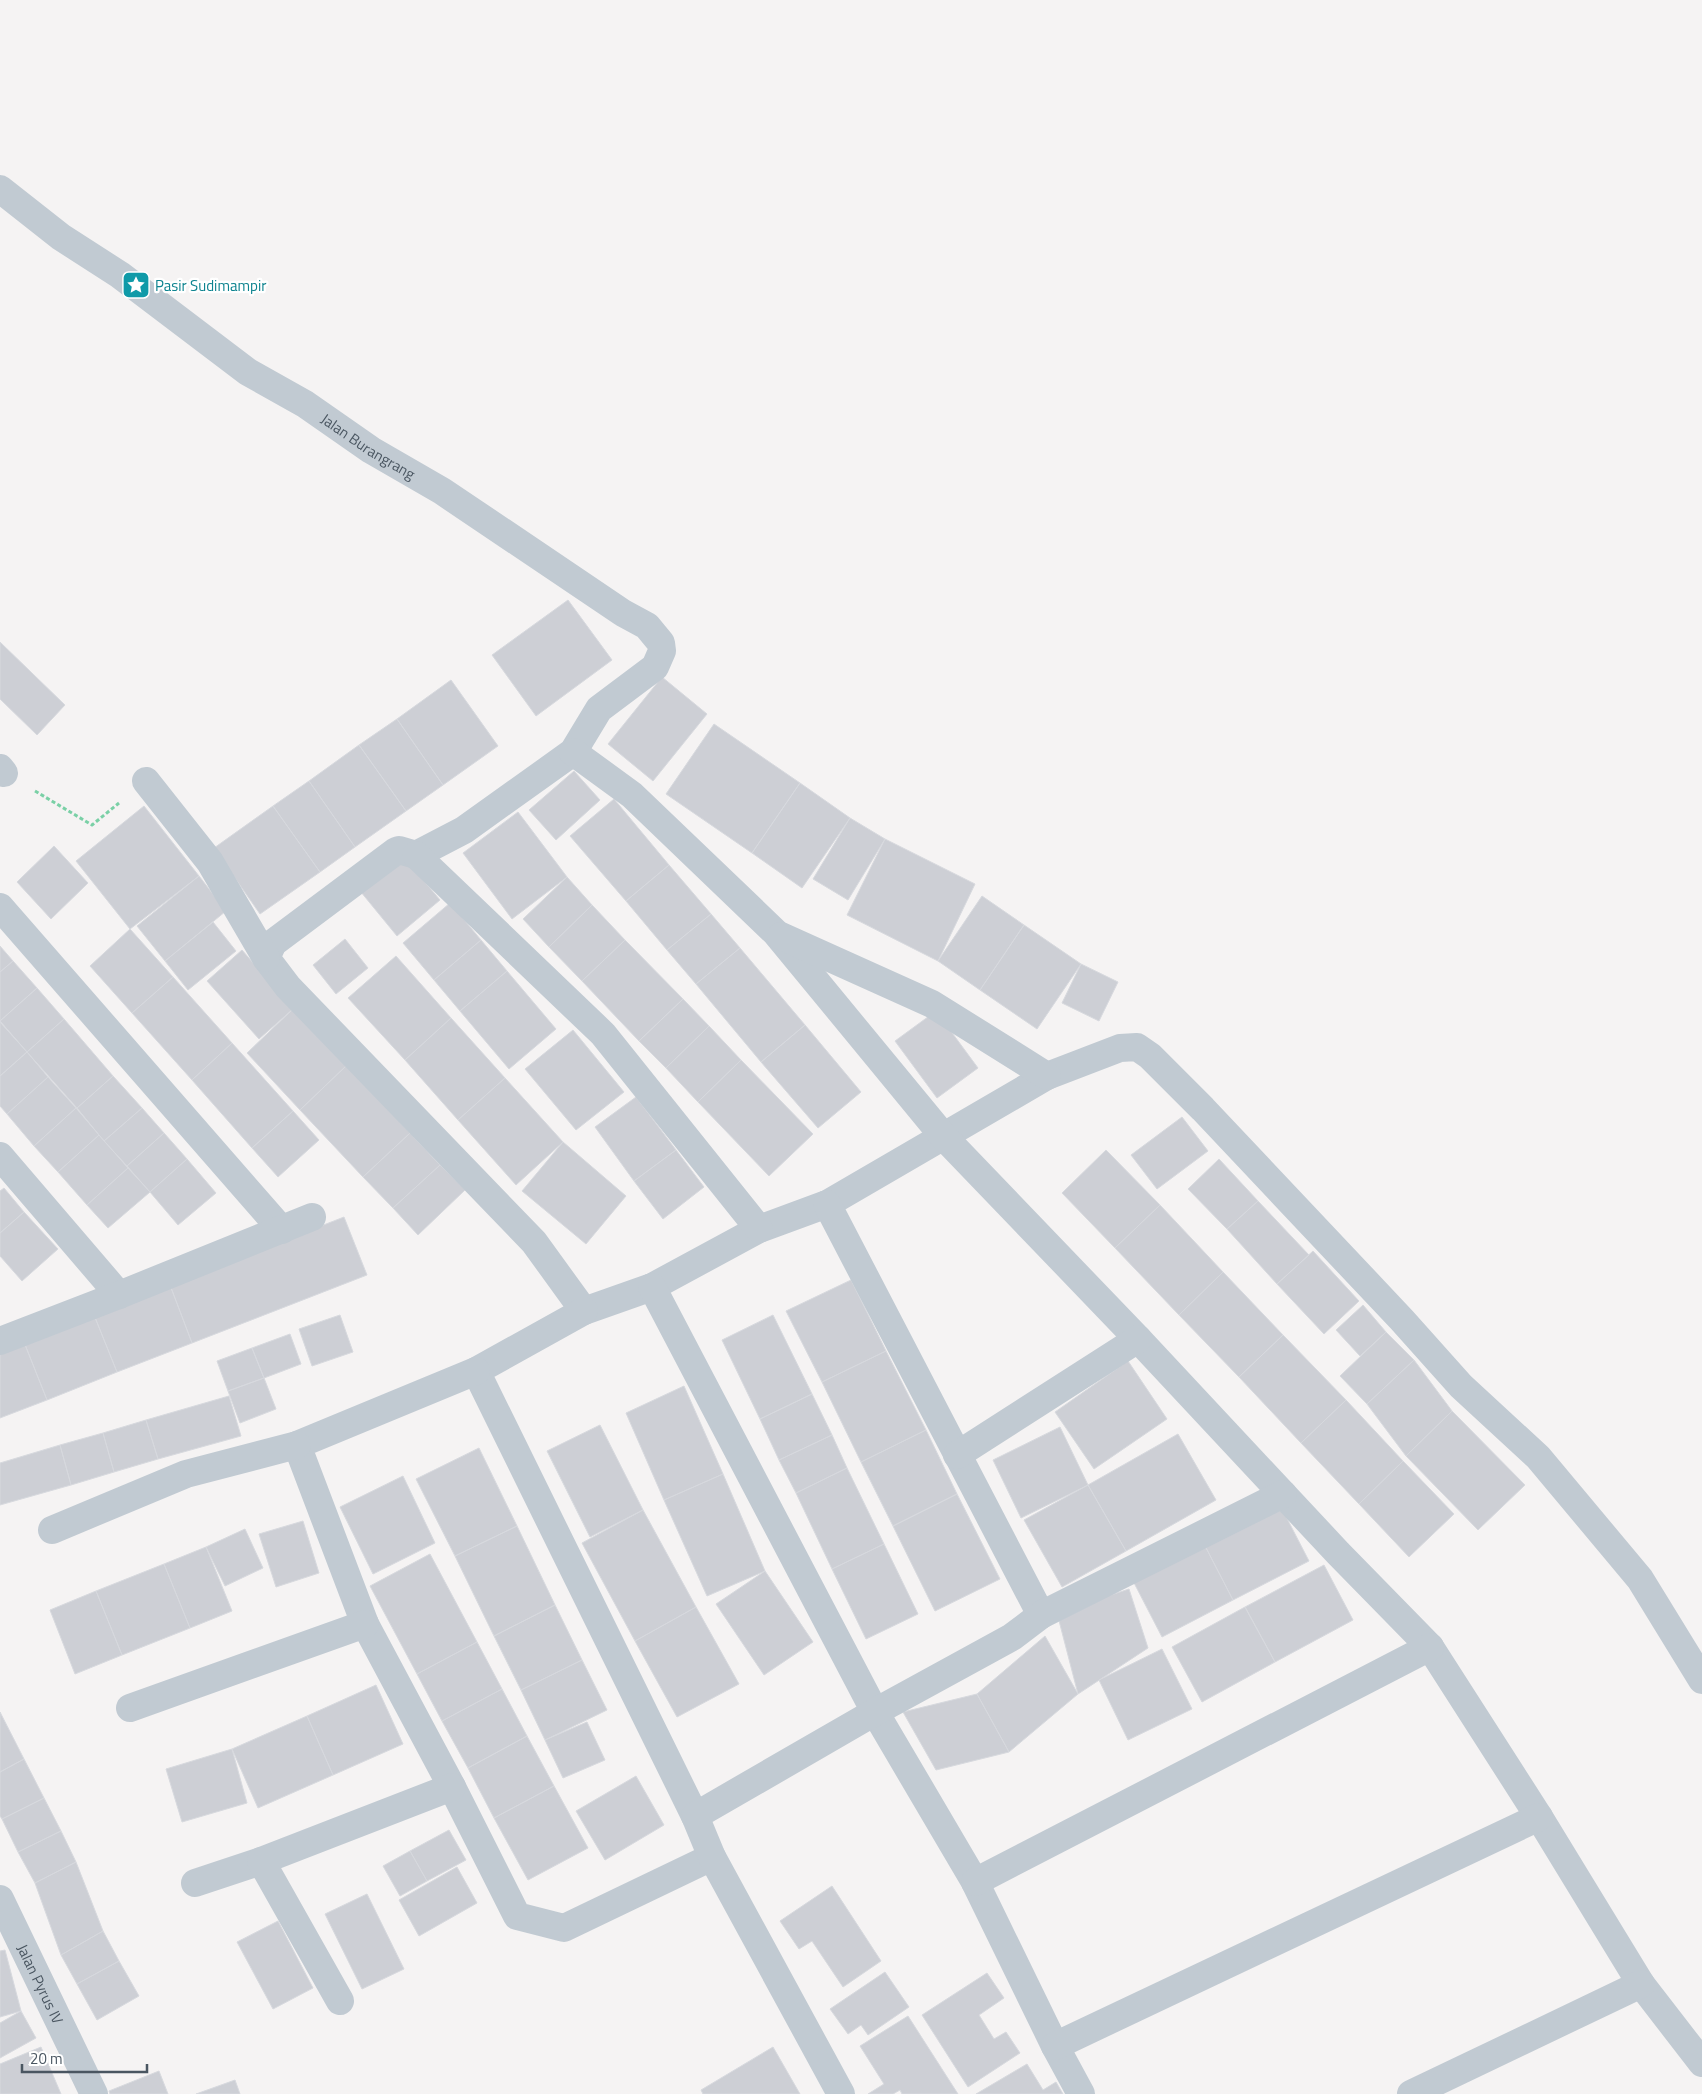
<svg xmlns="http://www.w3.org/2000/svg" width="1702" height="2094" font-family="'Titillium Web',sans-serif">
<rect width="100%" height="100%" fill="#f5f3f3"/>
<!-- building -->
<path fill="#cdcfd5" stroke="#d7d9de" d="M568,600L612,660L536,716L492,655Z
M0,642L65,705L37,735L0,699Z
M662,677L707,714L653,781L608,744Z
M451,680L498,746L443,785L397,719Z
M397,719L443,785L406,811L359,745Z
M714,724L800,783L752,853L666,794Z
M359,745L406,811L355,847L309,781Z
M574,771L600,800L556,840L529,810Z
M309,781L355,847L320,872L273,806Z
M800,783L850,818L802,888L752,853Z
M614,799L669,865L626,901L570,836Z
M144,806L199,876L130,929L76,861Z
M273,806L320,872L260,914L214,848Z
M518,812L567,877L512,919L463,853Z
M850,818L885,839L848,900L813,879Z
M885,839L975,884L938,961L847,915Z
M54,846L88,883L51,919L17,882Z
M398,850L440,900L397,936L356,886Z
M669,865L711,914L667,950L626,901Z
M199,876L226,911L165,961L137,926Z
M567,877L592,905L549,947L523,919Z
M982,896L1024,925L980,990L938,961Z
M450,903L481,940L434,980L403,943Z
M592,905L625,940L582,981L549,947Z
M711,914L740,948L696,984L667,950Z
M213,922L236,951L188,990L165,961Z
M1024,925L1081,964L1037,1029L980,990Z
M130,929L173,977L132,1013L90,966Z
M345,939L368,968L336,994L313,965Z
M481,940L507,971L460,1011L434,980Z
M625,940L683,999L639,1041L582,981Z
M0,946L13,961L0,972Z
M740,948L805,1025L761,1062L696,984Z
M242,950L293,1009L259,1039L207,981Z
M396,956L451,1018L405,1060L348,998Z
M13,961L37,988L0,1021V972Z
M1081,964L1118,982L1099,1021L1062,1003Z
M507,971L556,1029L509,1069L460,1011Z
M173,977L232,1043L192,1080L132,1013Z
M37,988L64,1019L27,1052L0,1021Z
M683,999L709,1026L666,1068L639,1041Z
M293,1009L347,1065L300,1110L247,1053Z
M936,1011L978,1068L937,1098L895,1041Z
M451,1018L505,1078L458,1120L405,1060Z
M64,1019L113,1076L77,1108L27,1052Z
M0,1022L27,1052L0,1076Z
M805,1025L861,1092L818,1128L761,1062Z
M709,1026L741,1060L698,1102L666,1068Z
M573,1030L624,1092L576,1130L525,1069Z
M232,1043L293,1111L252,1148L192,1080Z
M27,1052L48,1077L7,1114L0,1106V1076Z
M741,1060L813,1134L769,1176L698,1102Z
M347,1065L410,1133L363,1177L300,1110Z
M113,1076L142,1108L104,1141L77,1108Z
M48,1077L76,1108L34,1146L7,1114Z
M505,1078L563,1142L516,1185L458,1120Z
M636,1097L676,1150L634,1181L595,1127Z
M76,1108L99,1135L58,1172L34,1146Z
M142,1108L164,1133L127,1166L104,1141Z
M293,1111L319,1140L278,1177L252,1148Z
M1182,1117L1208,1151L1157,1189L1131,1155Z
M164,1133L187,1159L150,1192L127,1166Z
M410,1133L440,1165L393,1208L363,1177Z
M99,1135L128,1168L87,1205L58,1172Z
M563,1142L626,1196L586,1244L522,1191Z
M676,1150L704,1187L663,1219L634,1181Z
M1106,1150L1160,1205L1115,1248L1062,1193Z
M187,1159L216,1193L178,1225L150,1192Z
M1219,1159L1258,1201L1227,1229L1188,1189Z
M440,1165L465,1190L418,1235L393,1208Z
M128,1168L150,1192L108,1228L87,1205Z
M4,1188L24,1212L0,1233V1191Z
M1258,1201L1309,1255L1277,1284L1227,1229Z
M1160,1205L1223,1272L1179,1315L1115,1248Z
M24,1212L58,1249L22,1281L0,1256V1233Z
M344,1217L367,1275L192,1343L170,1285Z
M1313,1251L1359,1301L1324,1334L1277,1284Z
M1223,1272L1283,1335L1239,1377L1179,1315Z
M851,1280L886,1351L822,1382L786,1311Z
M170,1285L192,1343L117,1372L94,1315Z
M1363,1305L1386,1332L1360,1356L1336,1330Z
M94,1315L117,1372L47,1400L24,1342Z
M340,1315L353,1352L312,1366L299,1329Z
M773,1315L812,1394L760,1419L722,1340Z
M1386,1332L1414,1360L1367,1404L1340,1376Z
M290,1334L301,1364L264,1378L252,1348Z
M1283,1335L1346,1400L1301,1443L1239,1377Z
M24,1342L47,1400L0,1418V1351Z
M252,1348L264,1378L228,1391L217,1361Z
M886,1351L926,1430L861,1462L822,1382Z
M1414,1360L1452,1411L1406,1456L1367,1404Z
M1128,1361L1167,1419L1094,1469L1055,1412Z
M264,1378L276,1409L240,1423L228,1391Z
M684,1386L723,1474L664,1500L626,1413Z
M812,1394L832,1435L779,1460L760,1419Z
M229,1396L241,1436L158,1459L146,1420Z
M1346,1400L1403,1461L1359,1504L1301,1443Z
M1452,1411L1525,1485L1478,1530L1406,1456Z
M146,1420L158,1459L114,1472L103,1433Z
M600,1425L643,1510L590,1537L547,1451Z
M1060,1427L1088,1485L1021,1518L993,1460Z
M926,1430L957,1494L893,1526L861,1462Z
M103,1433L114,1472L71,1485L60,1445Z
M1178,1434L1216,1500L1126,1551L1088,1485Z
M832,1435L847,1468L796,1493L779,1460Z
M60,1445L71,1485L0,1505V1463Z
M479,1448L517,1526L455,1556L416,1479Z
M1403,1461L1454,1514L1409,1557L1359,1504Z
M847,1468L884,1544L832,1569L796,1493Z
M723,1474L765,1571L707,1596L664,1500Z
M403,1476L435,1543L373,1574L340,1507Z
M1088,1485L1126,1551L1062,1587L1024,1520Z
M957,1494L1000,1579L935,1611L893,1526Z
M1279,1503L1309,1561L1233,1600L1203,1542Z
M643,1510L696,1607L635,1641L582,1543Z
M303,1521L319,1573L276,1587L259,1534Z
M517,1526L555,1605L494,1636L455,1556Z
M245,1529L263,1568L225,1586L206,1547Z
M1203,1542L1233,1600L1162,1637L1132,1579Z
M884,1544L918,1614L866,1639L832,1569Z
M206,1547L232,1611L190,1628L164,1564Z
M430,1554L477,1642L417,1674L370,1586Z
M164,1564L190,1628L122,1655L96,1591Z
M1324,1565L1353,1620L1275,1662L1245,1607Z
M765,1571L813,1642L764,1675L716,1604Z
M1129,1589L1148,1648L1078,1694L1057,1613Z
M96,1591L122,1655L75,1674L50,1610Z
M555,1605L582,1660L521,1690L494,1636Z
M696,1607L739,1684L677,1717L635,1641Z
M1245,1607L1275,1662L1202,1702L1172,1647Z
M1045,1636L1078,1694L1009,1752L977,1694Z
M477,1642L502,1689L442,1721L417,1674Z
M1162,1649L1192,1709L1128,1740L1099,1680Z
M582,1660L607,1710L545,1740L521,1690Z
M376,1685L403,1744L333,1775L307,1716Z
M502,1689L527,1736L468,1768L442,1721Z
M977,1694L1009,1752L936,1770L903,1712Z
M0,1712L24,1759L0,1772Z
M307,1716L333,1775L258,1808L232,1749Z
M587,1722L605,1760L563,1778L545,1740Z
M527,1736L554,1786L494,1818L468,1768Z
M232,1749L247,1803L182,1822L166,1769Z
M24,1759L44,1798L2,1819L0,1816V1772Z
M636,1776L664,1825L605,1860L576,1811Z
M554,1786L588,1848L528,1880L494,1818Z
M44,1798L61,1831L18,1852L2,1819Z
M449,1830L466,1860L427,1881L410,1851Z
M61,1831L76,1862L35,1883L18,1852Z
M410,1851L427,1881L400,1896L383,1866Z
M76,1862L103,1931L61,1955L35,1883Z
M457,1867L477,1903L419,1936L399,1900Z
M832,1886L881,1961L843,1987L812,1941L799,1949L780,1921Z
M367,1894L404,1969L362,1989L325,1914Z
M278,1921L313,1988L273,2009L237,1942Z
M103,1931L119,1961L77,1984L61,1955Z
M5,1950L21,2011L0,2017V1951Z
M119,1961L139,1996L97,2020L77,1984Z
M885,1972L909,2007L868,2035L861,2025L848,2034L830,2009Z
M987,1973L1004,1998L979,2015L994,2039L1006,2032L1020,2053L968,2087L922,2015Z
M21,2011L36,2038L0,2058V2023Z
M908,2016L958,2094H902L900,2090L893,2094H868L884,2084L860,2046Z
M41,2047L61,2094H0V2064Z
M773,2047L800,2094H703L701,2090Z
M1027,2064L1043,2090L1056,2082L1063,2094H976Z
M159,2071L168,2094H110L109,2091Z
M235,2080L240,2094H196Z"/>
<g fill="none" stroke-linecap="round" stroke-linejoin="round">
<!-- path -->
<path stroke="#7ad0a6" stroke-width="3" stroke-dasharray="4 2.5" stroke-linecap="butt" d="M35,791L92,825L119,803"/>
<!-- street -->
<g stroke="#c1cad2" stroke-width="28">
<path id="s1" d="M0,189L61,237L120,275L248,372L305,404L371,450L442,491L623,613L647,626L661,643L662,651L655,667L599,709L573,752L464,830L416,855L399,850L396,851L273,943L266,958L288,987L534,1242L584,1311L652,1287L759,1229L827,1204L1047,1076L1120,1048L1137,1047L1150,1056L1203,1109L1402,1320L1461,1386L1538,1457L1640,1579L1702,1680"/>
<path d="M573,752L632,795L776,933L944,1137L1138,1339L1338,1553L1430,1647L1539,1817L1641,1984L1702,2063"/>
<path d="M0,768L4,773"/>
<path d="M146,781L210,862L266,958"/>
<path d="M416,855L603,1034L759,1229"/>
<path d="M0,907L282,1230"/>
<path d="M781,936L932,1004L1047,1076"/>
<path d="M0,1156L119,1295"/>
<path d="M827,1204L1041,1615"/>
<path d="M652,1287L875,1712L975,1882L1055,2046L1081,2094"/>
<path d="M584,1311L476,1371L695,1816"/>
<path d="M0,1341L119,1295L312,1217"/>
<path d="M476,1371L297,1445L365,1624L452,1787L517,1916L564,1928L712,1857"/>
<path d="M957,1455L1138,1339"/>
<path d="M52,1530L186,1474L297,1445"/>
<path d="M130,1708L365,1624"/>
<path d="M975,1882L1430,1647"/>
<path d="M195,1883L261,1861"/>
<path id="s2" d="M0,1899L94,2094"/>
<path d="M340,2001L261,1861L452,1787"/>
<path d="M1055,2046L1539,1817"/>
<path d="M841,2094L712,1857L695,1816L875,1712L1012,1637L1041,1615L1283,1494"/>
<path d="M1411,2094L1641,1984"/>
</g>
</g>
<!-- icons -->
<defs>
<symbol id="sight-square" viewBox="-11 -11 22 22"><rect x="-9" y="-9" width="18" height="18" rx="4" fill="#0f9aa8" stroke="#fff"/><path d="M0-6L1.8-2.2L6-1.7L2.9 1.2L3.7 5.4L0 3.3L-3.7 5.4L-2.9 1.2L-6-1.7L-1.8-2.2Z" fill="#fff"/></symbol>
</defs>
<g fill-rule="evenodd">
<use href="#sight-square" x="120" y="269" width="32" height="32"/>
</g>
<g text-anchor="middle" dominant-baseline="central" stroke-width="4.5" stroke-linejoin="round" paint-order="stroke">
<!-- culture labels -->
<g font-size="15" fill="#0d838f" stroke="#fff" text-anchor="start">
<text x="155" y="285">Pasir Sudimampir</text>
</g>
<!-- street labels -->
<g font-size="15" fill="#4a5661" stroke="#fff">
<text stroke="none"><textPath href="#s1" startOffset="450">Jalan Burangrang</textPath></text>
<text stroke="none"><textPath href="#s2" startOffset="94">Jalan Pyrus IV</textPath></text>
</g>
</g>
<!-- scale -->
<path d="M22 2064v8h125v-8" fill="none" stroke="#4a5661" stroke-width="2.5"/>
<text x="30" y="2064" font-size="15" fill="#4a5661" stroke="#ffffff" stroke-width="4" paint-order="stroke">20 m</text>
</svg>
